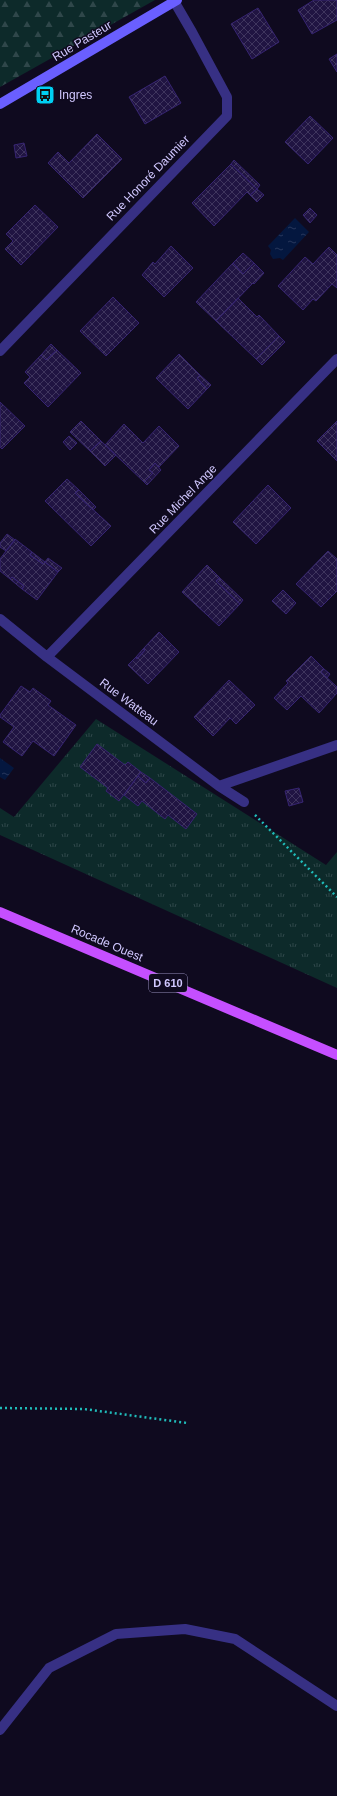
<svg xmlns="http://www.w3.org/2000/svg" width="337" height="1796" font-family="Arial,sans-serif">
<defs>
<pattern id="grass-tufts" width="24" height="20" patternUnits="userSpaceOnUse"><rect width="24" height="20" fill="#0d2a2a"/><path d="M3 7l-1-3M5 7V3M7 7l1-3M15 17l-1-3M17 17v-4M19 17l1-3" fill="none" stroke="#2f474a"/></pattern>
<pattern id="forest-firs" width="22" height="20" patternUnits="userSpaceOnUse"><rect width="22" height="20" fill="#0d2a2a"/><path d="M5 1l3.5 6h-7zM16 11l3.5 6h-7z" fill="#2f474a"/></pattern>
<pattern id="water-ripples" width="26" height="14" patternUnits="userSpaceOnUse"><rect width="26" height="14" fill="#04173f"/><path d="M2 4q2-2 4 0t4 0M15 11q2-2 4 0t4 0" fill="none" stroke="#28375c"/></pattern>
<pattern id="building-cross-hatch" width="8" height="8" patternUnits="userSpaceOnUse"><rect width="8" height="8" fill="#201442"/><path d="M0 0l8 8M0 8l8-8" fill="none" stroke="#3f355e"/></pattern>
</defs>
<rect width="100%" height="100%" fill="#0f0a1f"/>
<!-- grass -->
<path fill="url(#grass-tufts)" d="M96,719L326,865L337,852V988L0,835V808L14,817Z"/>
<!-- forest -->
<path fill="url(#forest-firs)" d="M0,0H155L0,87Z"/>
<!-- water -->
<path fill="url(#water-ripples)" d="M295,218L309,232L283,260L280,258L273,259L270,254L271,250L268,246Z
M0,758L14,768L5,780L0,777Z"/>
<!-- building -->
<path fill="url(#building-cross-hatch)" stroke="#362471" d="M314,0H337V20L312,34L298,10Z
M258,8L279,42L252,59L231,24Z
M337,54V72L329,59Z
M165,76L181,103L145,124L129,97Z
M310,116L333,138L308,164L285,142Z
M97,134L122,159L83,198L48,163L58,152L69,163Z
M24,143L27,156L16,158L14,145Z
M234,160L260,185L257,189L231,164Z
M231,164L257,189L250,195L247,192L214,226L192,203Z
M257,189L264,195L257,202L250,195Z
M35,205L58,227L21,265L5,249L13,241L6,234Z
M310,208L317,215L310,223L303,215Z
M171,246L193,268L164,297L142,275L153,262L155,264Z
M329,247L337,255V288L332,284L316,301L313,299L303,310L278,286L305,257L313,264Z
M243,253L254,263L243,274L233,263Z
M233,263L243,274L254,263L264,273L254,284L253,283L216,321L196,302Z
M113,297L139,323L106,356L80,331Z
M238,298L257,317L259,315L279,336L256,359L216,321Z
M279,336L285,342L262,365L256,359Z
M51,344L57,350L46,360L41,355Z
M57,350L81,373L48,407L24,383L30,377L25,372L41,355L46,360Z
M179,354L200,375L197,378L207,389L188,409L156,378Z
M200,375L211,385L207,389L197,378Z
M0,402L25,426L2,449L0,447Z
M81,421L101,441L90,451L70,432Z
M337,421V461L317,441Z
M124,424L143,443L159,426L179,446L159,467L155,463L149,470L153,473L144,482L105,445Z
M69,436L77,443L70,450L63,442Z
M101,441L116,455L105,466L90,451Z
M155,463L161,470L147,485L144,482L153,473L149,470Z
M67,479L79,490L75,493L111,526L91,546L45,501Z
M268,485L291,508L256,544L233,522Z
M79,490L96,507L93,510L75,493Z
M7,534L15,540L6,551L0,547V543Z
M15,539L32,552L30,555L43,564L45,562L58,572L37,600L22,589L24,586L12,577L10,579L0,571V559Z
M328,551L337,559V591L321,607L296,584Z
M32,552L45,562L43,564L30,555Z
M48,558L62,568L58,572L45,562Z
M207,565L220,578L216,581L240,604L219,626L182,592Z
M12,577L24,586L22,589L10,579Z
M220,578L243,600L240,604L216,581Z
M283,590L296,603L286,614L272,601Z
M159,632L179,652L148,684L128,665L136,657L137,659L145,650L143,649Z
M143,649L145,650L137,659L136,657Z
M311,656L324,669L321,672L337,687V693L319,713L301,696L287,710L274,698L288,683L286,681Z
M324,669L330,674L327,678L321,672Z
M229,680L255,705L236,724L230,718L213,736L194,717Z
M21,686L30,692L33,688L51,701L48,705L76,725L54,756L33,741L22,756L3,742L14,727L0,717V715Z
M97,744L125,765L128,762L141,772L119,801L106,791L108,788L80,767Z
M141,772L150,778L146,783L138,776Z
M138,776L146,783L150,778L197,814L186,829L168,815L165,819L142,801L138,806L124,795Z
M299,788L303,802L289,806L285,791Z"/>
<g fill="none" stroke-linecap="round" stroke-linejoin="round">
<!-- path -->
<path stroke="#20bbb9" stroke-width="2.5" stroke-dasharray="2 3" stroke-linecap="butt" d="M255,815L337,897
M0,1408L84,1409L187,1423"/>
<!-- street -->
<path stroke="#373084" stroke-width="10" d="M0,351L227,116V97L192,32L174,1
M0,619L47,657L219,786L244,802
M47,657L337,359
M219,786L337,745
M0,1730L49,1668L116,1634L185,1629L235,1639L337,1706"/>
<!-- secondary -->
<path stroke="#6a5fff" stroke-width="10" d="M0,104L177,0"/>
<!-- primary -->
<path stroke="#c54fff" stroke-width="10" d="M0,912L337,1055"/>
</g>
<!-- icons -->
<defs>
<symbol id="bus-square" viewBox="-11 -11 22 22"><rect x="-9" y="-9" width="18" height="18" rx="4" fill="#00d0f3" stroke="#0f0a1f"/><path d="M-5-6H5V4H4V6H2V4H-2V6H-4V4H-5ZM-3.5-4V0h7V-4ZM-3.5 1.2v1.5H-2V1.2ZM2 1.2v1.5H3.5V1.2Z" fill="#111"/></symbol>
</defs>
<g fill-rule="evenodd">
<use href="#bus-square" x="34" y="84" width="22" height="22"/>
</g>
<g text-anchor="middle" dominant-baseline="central" stroke-width="3" stroke-linejoin="round" paint-order="stroke">
<!-- shield labels -->
<rect fill="#0f0a1f" stroke="#978fbc" stroke-width="1" x="149" y="974" width="38" height="18" rx="3"/>
<g font-size="11" font-weight="bold" fill="#d1c8ff">
<text x="168" y="983">D 610</text>
</g>
<!-- street labels -->
<g font-size="12" fill="#d1c8ff" stroke="#0f0a1f">
<text transform="translate(82 41) rotate(-31)">Rue Pasteur</text>
<text transform="translate(148 178) rotate(-46)">Rue Honoré Daumier</text>
<text transform="translate(183 499) rotate(-46)">Rue Michel Ange</text>
<text transform="translate(129 702) rotate(37)">Rue Watteau</text>
<text transform="translate(107 943) rotate(23)">Rocade Ouest</text>
</g>
<!-- poi labels -->
<g font-size="12" fill="#d1c8ff" stroke="#0f0a1f" text-anchor="start">
<text x="59" y="95">Ingres</text>
</g>
</g>
</svg>
